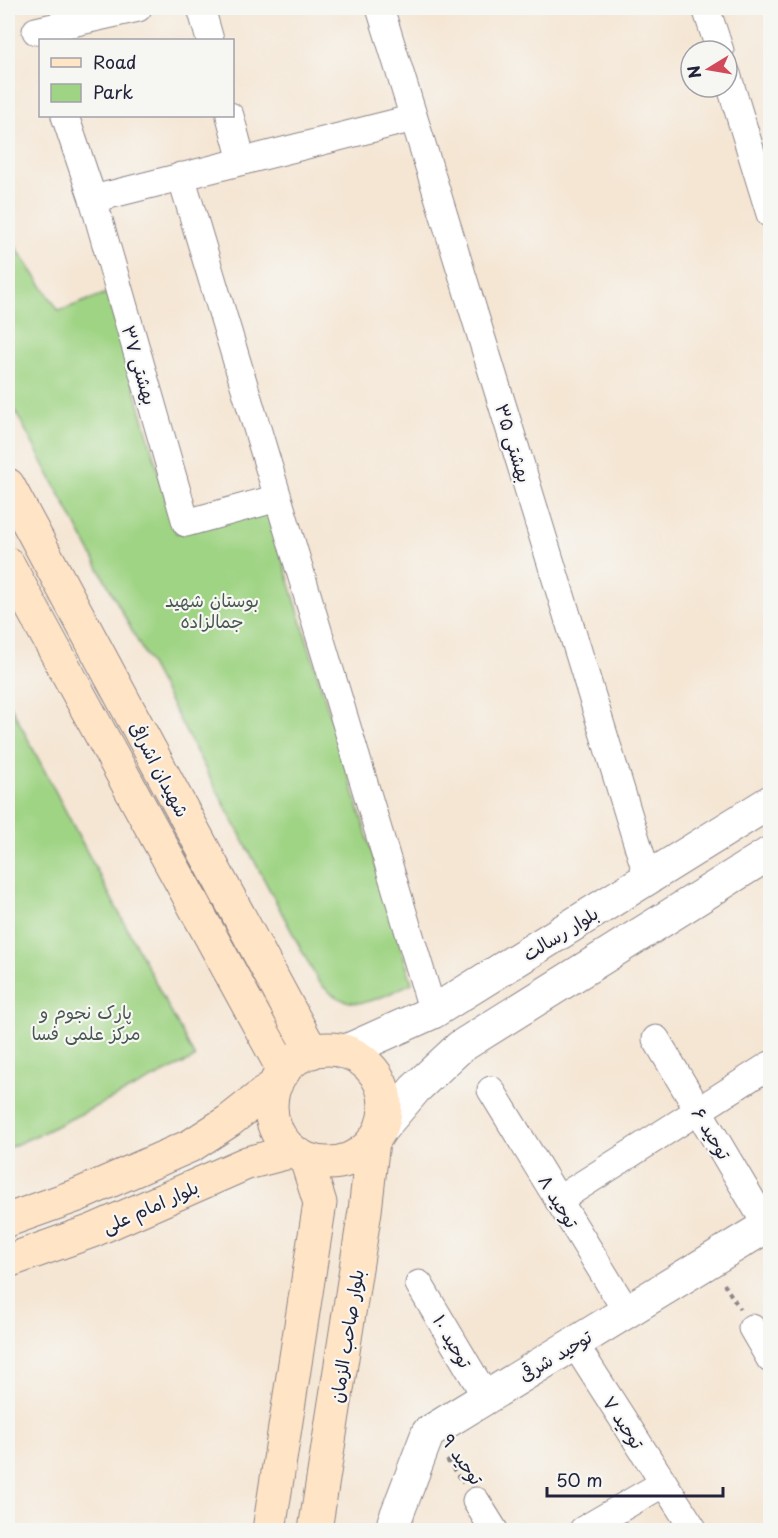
<svg xmlns="http://www.w3.org/2000/svg" width="778" height="1538" font-family="'Playpen Sans','Playpen Sans Arabic',sans-serif">
<rect width="100%" height="100%" fill="#f6f6f2"/>
<filter id="ink" filterUnits="userSpaceOnUse"><feTurbulence type="fractalNoise" baseFrequency=".0167" numOctaves="2"/><feDisplacementMap in="SourceGraphic" scale="12" xChannelSelector="R" yChannelSelector="G"/><feConvolveMatrix kernelMatrix="1 2 1 2 8 2 1 2 1" color-interpolation-filters="sRGB"/></filter>
<filter id="wash" filterUnits="userSpaceOnUse"><feTurbulence type="fractalNoise" baseFrequency=".008" numOctaves="4" result="noise"/><feDisplacementMap in="SourceGraphic" scale="24" xChannelSelector="R" yChannelSelector="G"/><feGaussianBlur stdDeviation="1.35" result="paint"/><feColorMatrix in="noise" values="0 0 0 0 0 0 0 0 0 0 0 0 0 0 0 0 0 1.4 0 .05"/><feComposite in="paint" operator="in"/></filter>
<g filter="url(#wash)">
<rect width="100%" height="100%" fill="#f5e6d4"/>
<!-- green -->
<path fill="#a0d485" stroke="#617b60" stroke-width="1.5" d="M8,236L59,311L107,293L176,533L267,509L412,983C375,1000 350,1018 318,981L8,397Z
M8,701L195,1058L44,1132L8,1148Z"/>
</g>
<g filter="url(#ink)">
<g fill="none" stroke-linecap="round" stroke-linejoin="round">
<defs>
<path id="minor" d="M201,8L210,40
M380,8L648,878
M706,8L720,51
M36,31L138,8
M727,74L770,214
M65,116L93,199L186,523L278,498
M230,116L242,161
M181,176L433,1012
M93,199L414,118
M656,1039L767,1226
M491,1090L627,1312
M558,1200L770,1065
M419,1284L486,1397
M752,1328L770,1359
M574,1343L694,1530
M476,1501L494,1530
M583,1530L664,1483"/>
<path id="tertiary" d="M344,1052L433,1012L770,802
M381,1129L415,1089L460,1047L770,853
M395,1530L394,1522L428,1433L770,1224"/>
<path id="secondary" d="M8,485L312,1052
M8,564L284,1071
M271 1106a57 57 0 1 1 114 0a57 57 0 1 1-114 0Z
M8,1220L78,1195L192,1145L229,1121L276,1084
M8,1261L92,1231L247,1163L293,1151
M269,1530L320,1203L306,1159
M315,1530L365,1211L373,1141"/>
</defs>
<!-- minor casing -->
<use href="#minor" stroke="#8c8488" stroke-width="29"/>
<!-- tertiary casing -->
<use href="#tertiary" stroke="#8c8488" stroke-width="35"/>
<!-- secondary casing -->
<use href="#secondary" stroke="#8c8488" stroke-width="35"/>
<!-- path -->
<path stroke="#8c8488" stroke-width="4" stroke-dasharray="4.5 4.5" stroke-linecap="butt" d="M724,1284L740,1309
M447,1460L463,1483"/>
<!-- minor -->
<use href="#minor" stroke="#fff" stroke-width="27"/>
<!-- tertiary -->
<use href="#tertiary" stroke="#fff" stroke-width="33"/>
<!-- secondary -->
<use href="#secondary" stroke="#ffe4c6" stroke-width="33"/>
</g>
</g>
<g text-anchor="middle" dominant-baseline="central" stroke-width="4.5" stroke-linejoin="round" paint-order="stroke">
<!-- street labels -->
<g font-size="18" fill="#22223b" stroke="#f6f6f2">
<text transform="translate(140 365) rotate(74)">بهشتی ۳۷</text>
<text transform="translate(514 443) rotate(73)">بهشتی ۳۵</text>
<text transform="translate(160 769) rotate(62)">شهیدان اشرافی</text>
<text transform="translate(560 933) rotate(-32)">بلوار رسالت</text>
<text transform="translate(712 1133) rotate(59)">توحید ۶</text>
<text transform="translate(559 1201) rotate(59)">توحید ۸</text>
<text transform="translate(150 1206) rotate(-24)">بلوار امام علی</text>
<text transform="translate(346 1336) rotate(-81)">بلوار صاحب الزمان</text>
<text transform="translate(453 1341) rotate(60)">توحید ۱۰</text>
<text transform="translate(555 1355) rotate(-31)">توحید شرقی</text>
<text transform="translate(624 1422) rotate(57)">توحید ۷</text>
<text transform="translate(463 1459) rotate(55)">توحید ۹</text>
</g>
<!-- park labels -->
<g font-size="18" fill="#485751" stroke="#f6f6f2">
<text x="212" y="599">بوستان شهید<tspan x="212" dy="21">جمالزاده</tspan></text>
<text x="86" y="1011">پارک نجوم و<tspan x="86" dy="21">مرکز علمی فسا</tspan></text>
</g>
</g>
<!-- margin -->
<rect width="778" height="1538" fill="none" stroke="#f6f6f2" stroke-width="30"/>
<!-- legend -->
<rect x="39" y="39" width="195" height="78" fill="#f6f6f2" stroke="#a1a1a9" stroke-width="1.5"/>
<rect x="51" y="58" width="30" height="9" fill="#ffe4c6" stroke="#a1a1a9" stroke-width="1.5"/>
<text x="93" y="69" font-size="18" fill="#22223b">Road</text>
<rect x="51" y="84" width="30" height="18" fill="#a0d485" stroke="#a1a1a9" stroke-width="1.5"/>
<text x="93" y="99" font-size="18" fill="#22223b">Park</text>
<!-- north arrow -->
<g transform="translate(709 69) rotate(259)"><circle r="28" fill="#f6f6f2" stroke="#a1a1a9" stroke-width="1.5"/>
<path d="M0-4.5L10 22L0 15L-10 22Z" fill="#d1495b"/>
<text y="-9" font-size="16" font-weight="bold" text-anchor="middle" fill="#22223b">N</text>
</g>
<!-- scale -->
<path d="M547 1487v9h176v-9" fill="none" stroke="#22223b" stroke-width="3"/>
<text x="556" y="1487" font-size="18" fill="#22223b" stroke="#f6f6f2" stroke-width="4.5" paint-order="stroke">50 m</text>
</svg>
